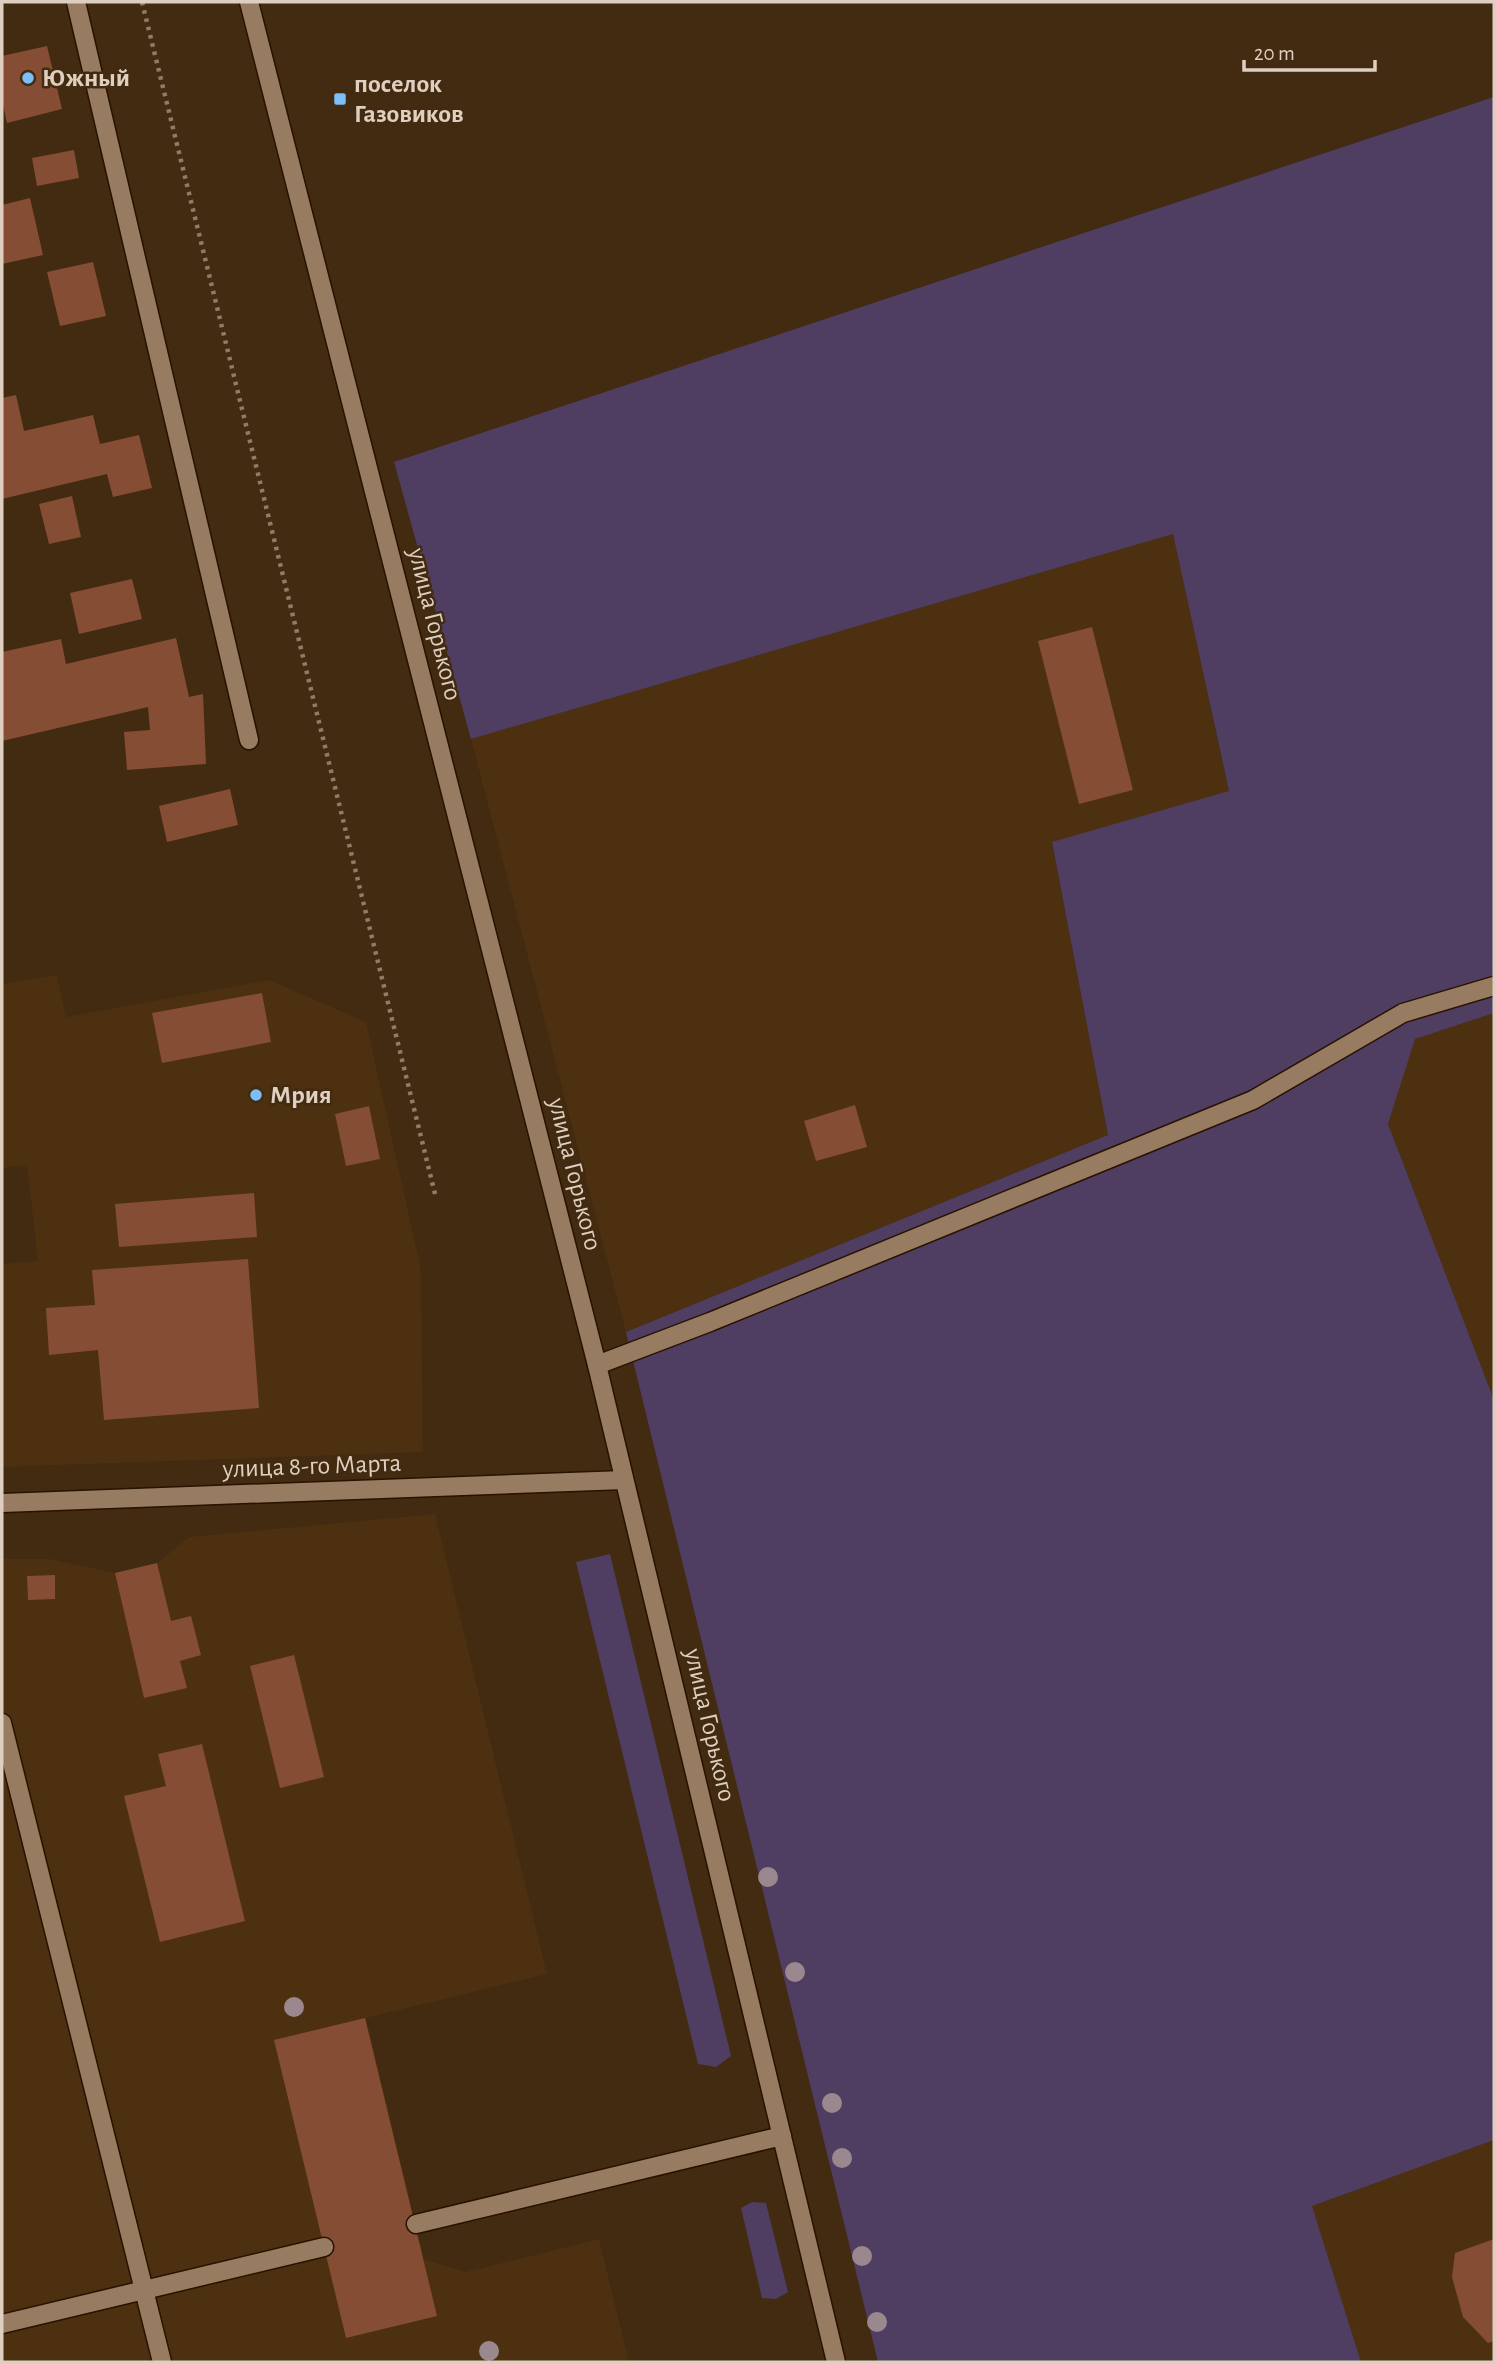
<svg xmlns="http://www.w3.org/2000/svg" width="1496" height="2364" font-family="'Alegreya Sans',sans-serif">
<rect width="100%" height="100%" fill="#422b11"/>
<!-- built -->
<path fill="#4c3010" d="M1173,534L1229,792L1052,843L1108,1135L626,1332L471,739Z
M57,975L66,1017L269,980L366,1022L421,1270L423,1452L2,1467V1264L38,1261L27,1165L2,1168V984Z
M1494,1013V1400L1388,1124L1414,1039Z
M435,1514L547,1974L366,2018L424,2259L465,2272L599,2239L629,2362H2V1559H50L115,1573L157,1563L189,1537Z
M1494,2140V2362H1361L1312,2206Z"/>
<!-- green -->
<path fill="#4f3e61" d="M1494,97V1013L1415,1039L1388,1124L1494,1400V2140L1312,2206L1361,2362H878L626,1332L1108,1135L1052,842L1229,791L1173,534L471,739L394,462Z
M610,1554L731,2056L716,2067L698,2064L576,1562Z
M752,2202L766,2203L788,2292L776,2299L762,2298L741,2208Z"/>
<!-- building -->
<path fill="#854d33" d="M47,46L62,109L7,123L2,100V56Z
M74,150L79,178L37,186L32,158Z
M30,198L43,255L2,264V205Z
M93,262L106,316L60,326L47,272Z
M16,395L24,431L93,415L100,444L139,435L152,488L113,497L107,474L2,499V398Z
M72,496L81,537L49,544L39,504Z
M132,579L142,619L79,634L70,593Z
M1092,627L1133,790L1079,804L1038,641Z
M176,638L189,697L203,694L206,764L127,770L124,732L150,730L148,707L2,741V652L61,639L66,664Z
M230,789L238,825L167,842L159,806Z
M262,993L271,1042L162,1063L152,1013Z
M855,1105L867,1147L816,1161L804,1121Z
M369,1106L380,1159L346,1166L335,1114Z
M254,1193L257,1237L119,1247L115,1204Z
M248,1259L259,1408L104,1420L98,1350L49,1355L46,1308L95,1305L92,1270Z
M157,1563L171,1621L191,1616L201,1655L180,1661L187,1688L144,1698L115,1573Z
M55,1575V1599L28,1600L27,1576Z
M294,1655L324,1777L280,1788L250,1666Z
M202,1744L245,1921L160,1942L124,1796L166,1786L158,1754Z
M365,2018L437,2316L346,2338L274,2040Z
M1494,2239V2341L1488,2343L1463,2317L1452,2277L1455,2253Z"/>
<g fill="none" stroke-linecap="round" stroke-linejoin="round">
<defs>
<path id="service" d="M76,2L249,740
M597,1365L710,1322L1253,1100L1403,1013L1494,986
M2,1723L162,2362
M416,2224L782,2136
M2,2324L324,2247"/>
<path id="minor" d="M2,1503L624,1480"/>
<path id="secondary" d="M249,2L597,1365L836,2362"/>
</defs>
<!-- service casing -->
<use href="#service" stroke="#281200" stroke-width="21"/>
<!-- minor casing -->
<use href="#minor" stroke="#281200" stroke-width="21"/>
<!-- secondary casing -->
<use href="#secondary" stroke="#281200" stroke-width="21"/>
<!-- path -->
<path stroke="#8f7c68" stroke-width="4.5" stroke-dasharray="3.5 5" stroke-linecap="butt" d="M142,2L435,1194"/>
<!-- service -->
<use href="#service" stroke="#987c61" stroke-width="18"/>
<!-- minor -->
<use href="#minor" stroke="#987c61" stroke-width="18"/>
<!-- secondary -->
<use href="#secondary" stroke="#987c61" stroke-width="18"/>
</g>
<!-- trees -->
<g fill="#9b888e">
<circle cx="768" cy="1877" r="10"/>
<circle cx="795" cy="1972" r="10"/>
<circle cx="294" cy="2007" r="10"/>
<circle cx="832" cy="2103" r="10"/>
<circle cx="842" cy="2158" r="10"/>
<circle cx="862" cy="2256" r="10"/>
<circle cx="877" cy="2322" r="10"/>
<circle cx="489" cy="2351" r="10"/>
</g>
<!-- markers -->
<g fill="#7bbef8" stroke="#422b11" stroke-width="2.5">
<circle cx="28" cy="78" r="7"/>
<rect x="333" y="92" width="14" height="14" rx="3.5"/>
<circle cx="256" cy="1095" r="7"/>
</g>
<g text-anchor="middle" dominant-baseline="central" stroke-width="5" stroke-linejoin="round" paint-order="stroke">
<!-- poi labels -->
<g font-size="26" font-weight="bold" fill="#decfc0" stroke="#422b11" text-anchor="start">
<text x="42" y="78">Южный</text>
<text x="354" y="84">поселок<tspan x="354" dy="30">Газовиков</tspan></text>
<text x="270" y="1095">Мрия</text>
</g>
<!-- street labels -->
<g font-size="26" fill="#decfc0" stroke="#422b11">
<text transform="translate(435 624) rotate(76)">улица Горького</text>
<text transform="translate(575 1174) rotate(76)">улица Горького</text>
<text transform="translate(312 1466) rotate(-2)">улица 8-го Марта</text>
<text transform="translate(710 1725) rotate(77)">улица Горького</text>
</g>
</g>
<!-- border -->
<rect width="1496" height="2364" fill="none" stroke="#decfc0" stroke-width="7"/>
<!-- scale -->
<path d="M1244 60v10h131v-10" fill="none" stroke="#decfc0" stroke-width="3.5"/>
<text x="1254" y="60" font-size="21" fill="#decfc0" stroke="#422b11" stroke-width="5" paint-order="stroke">20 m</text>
</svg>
